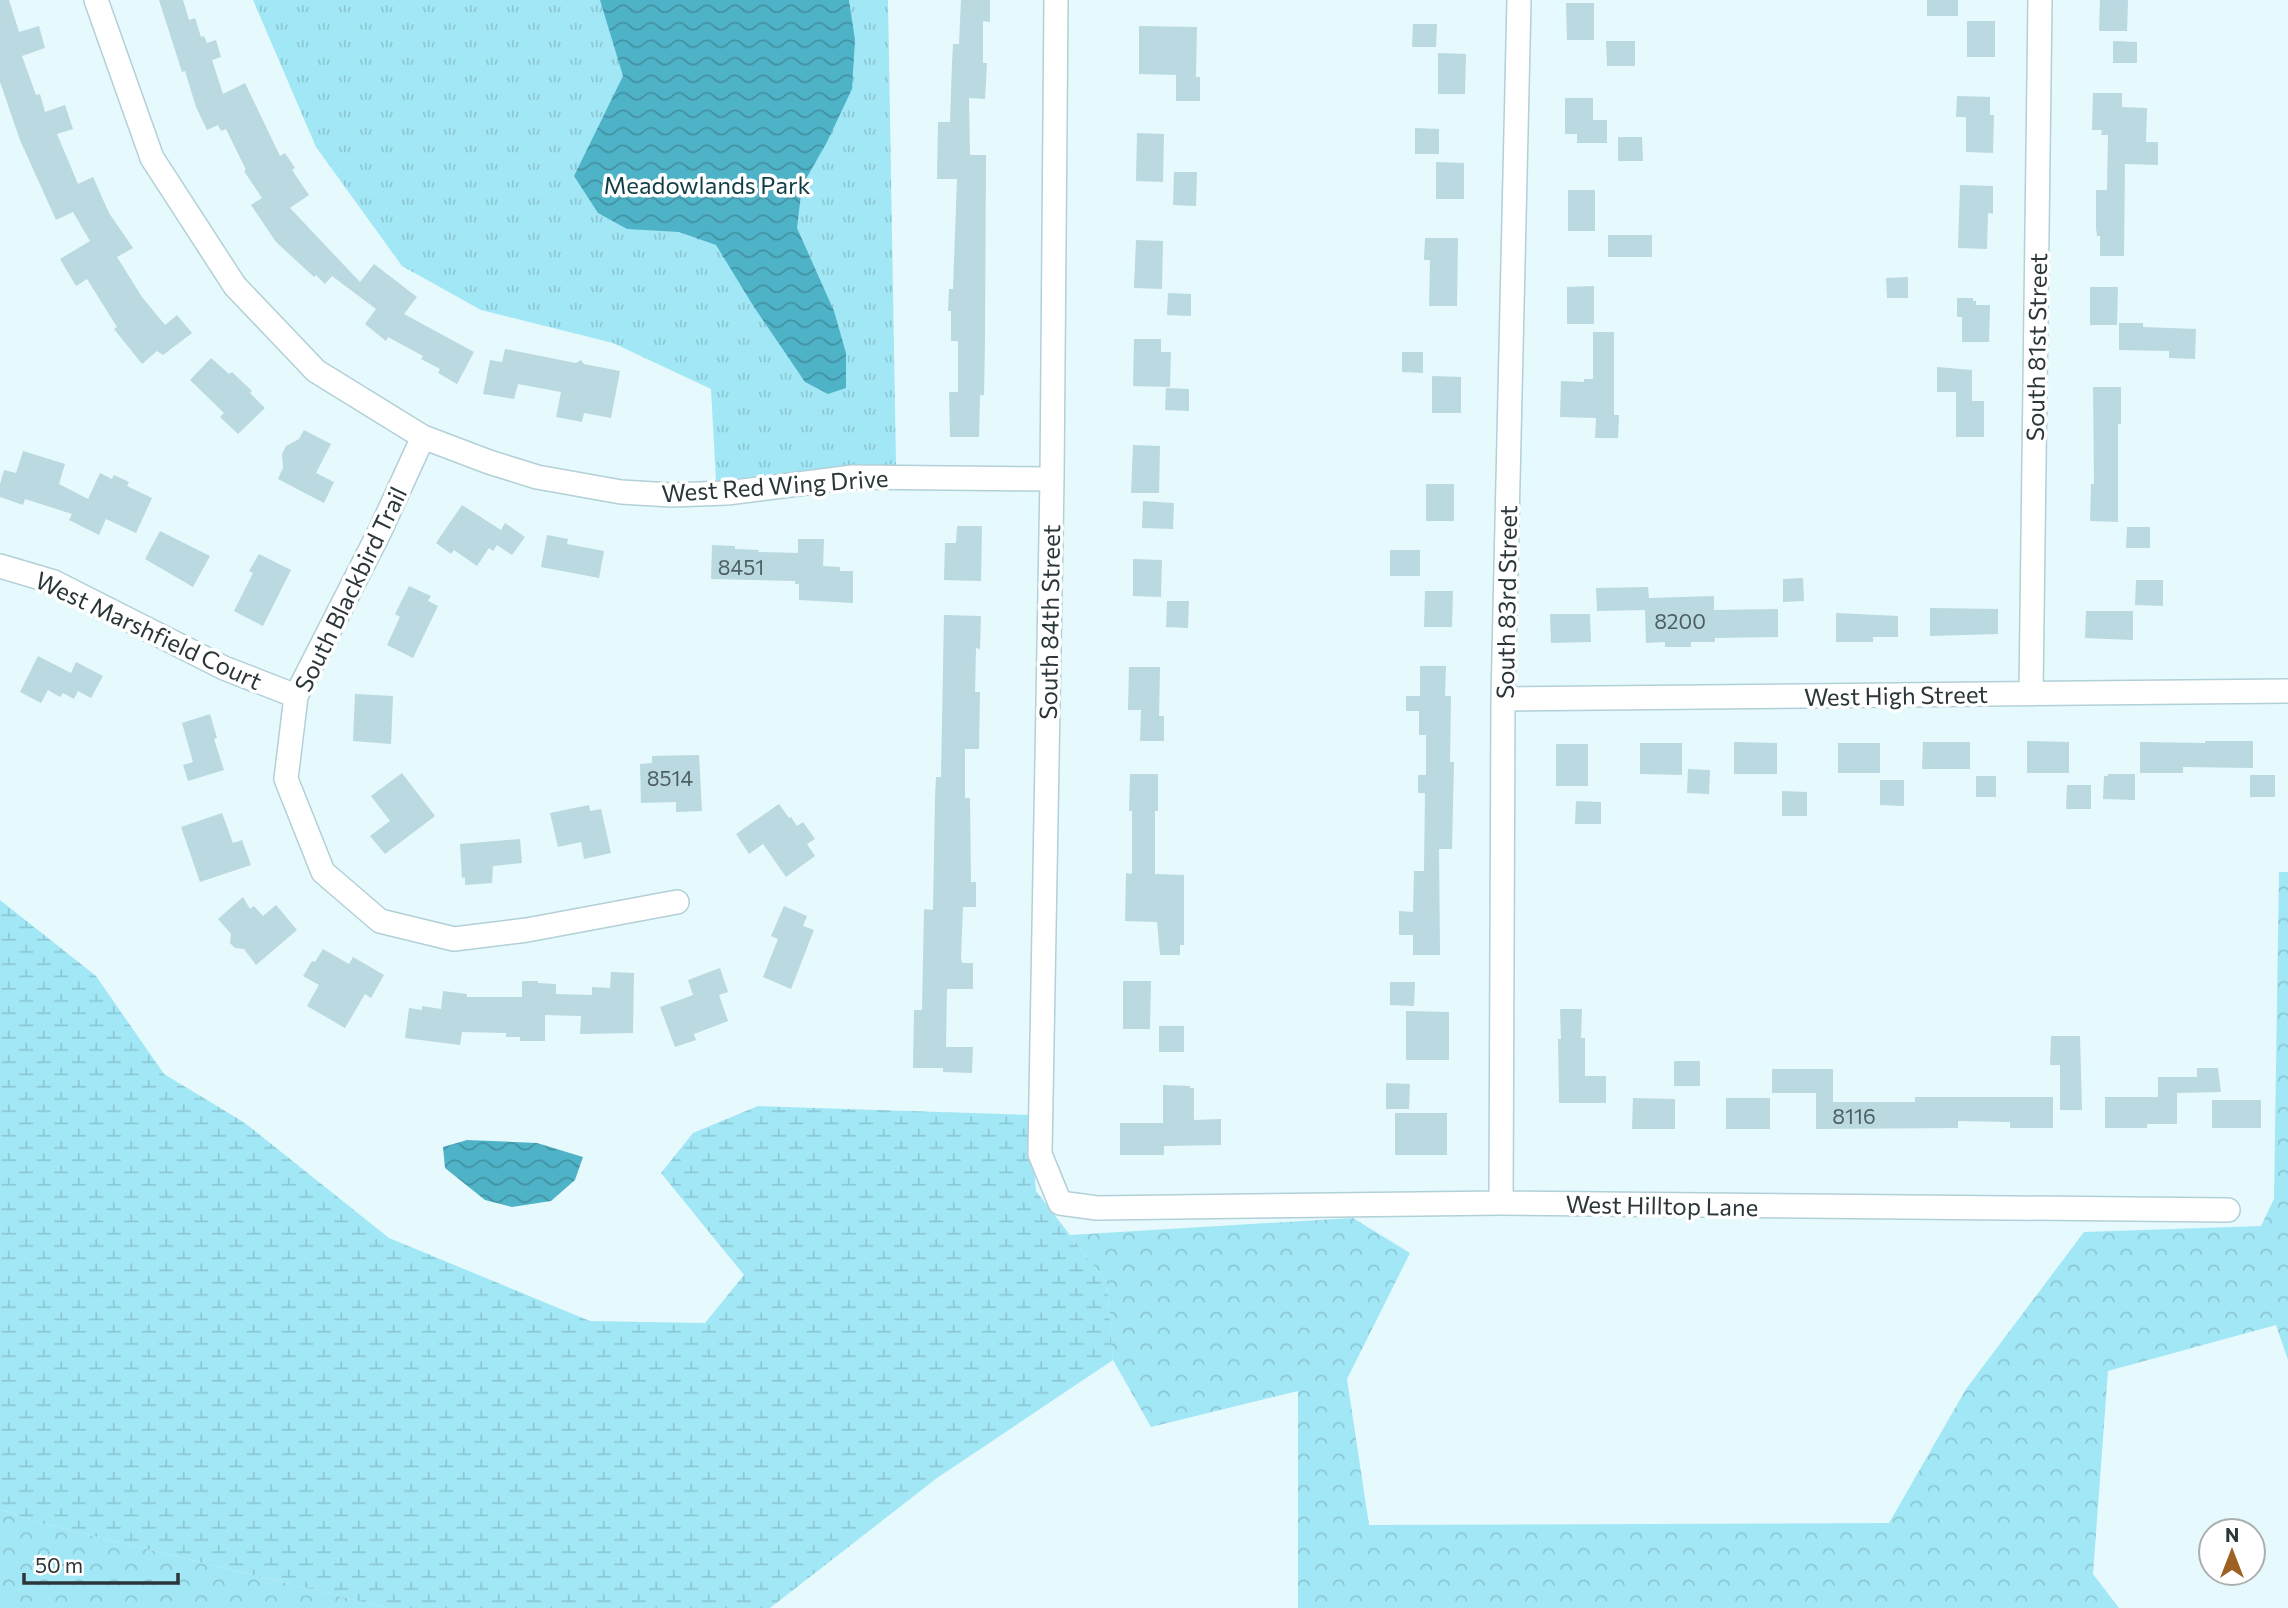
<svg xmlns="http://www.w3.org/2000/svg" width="2288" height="1608" font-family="Commissioner,sans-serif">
<defs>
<pattern id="forest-crowns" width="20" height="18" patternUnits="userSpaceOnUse" patternTransform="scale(1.75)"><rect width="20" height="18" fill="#a2e7f6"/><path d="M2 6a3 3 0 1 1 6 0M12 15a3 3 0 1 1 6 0" fill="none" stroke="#8cc7d4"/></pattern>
<pattern id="wetland-marsh" width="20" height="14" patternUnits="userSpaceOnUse" patternTransform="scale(1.75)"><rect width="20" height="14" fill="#a2e7f6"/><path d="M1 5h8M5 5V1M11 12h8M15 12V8" fill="none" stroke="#8cc7d4"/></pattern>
<pattern id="park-tufts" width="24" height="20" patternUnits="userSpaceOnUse" patternTransform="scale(1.75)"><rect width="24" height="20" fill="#a2e7f6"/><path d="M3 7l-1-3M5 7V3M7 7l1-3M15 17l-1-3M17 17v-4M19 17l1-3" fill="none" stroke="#8cc7d4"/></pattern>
<pattern id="water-waves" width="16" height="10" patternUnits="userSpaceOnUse" patternTransform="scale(1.75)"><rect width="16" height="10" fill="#4fb3c7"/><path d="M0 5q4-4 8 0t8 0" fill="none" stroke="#4292a3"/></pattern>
</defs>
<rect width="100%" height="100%" fill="#e6f9fd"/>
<!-- forest -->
<path fill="url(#forest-crowns)" d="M2279,872H2288V1360L2276,1325L2108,1371L2093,1574L2119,1608H1298V1391L1151,1427L1113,1360L1107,1283L1070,1235L1353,1218L1410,1253L1347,1379L1369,1525L1889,1523L1966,1389L2084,1232L2261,1226L2274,1199Z
M0,1509L36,1522L388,1608H0Z"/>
<!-- wetland -->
<path fill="url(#wetland-marsh)" d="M0,900L96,976L164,1074L245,1123L389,1238L590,1321L705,1323L744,1275L661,1173L693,1133L758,1106L1030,1115L1036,1191L1107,1283L1113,1360L937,1478L770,1608H388L36,1522L0,1509Z"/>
<!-- park -->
<path fill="url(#park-tufts)" d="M253,0H888L896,465L843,467L716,481L711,389L613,343L481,310L402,266L316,147Z"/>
<!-- water -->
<path fill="url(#water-waves)" d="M600,0H849L855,40L852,89L827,142L802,186L797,228L834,311L846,353V388L828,394L805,382L754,307L716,245L679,232L627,229L598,213L574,176L623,76Z
M467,1140L537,1143L583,1157L575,1180L551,1201L512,1207L485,1200L445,1168L443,1147Z"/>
<!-- building -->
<path fill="#bad9e0" d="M0,0H9L19,32L39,26L45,48L22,56L36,95L40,94L45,112L65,105L73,129L57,134L78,184L93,177L109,213L133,248L117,257L142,297L165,325L177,315L192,333L163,355L157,351L142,364L114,329L117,327L87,279L76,286L60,259L90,241L73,212L56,220L20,140L0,82Z
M159,0H183L189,20L195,18L201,37L204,36L207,43L216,40L221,57L212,60L223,94L245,83L280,156L285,153L295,168L292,170L309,195L290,208L360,282L374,264L417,297L404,314L474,352L457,384L438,373L440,369L421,359L423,356L388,337L386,341L365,324L376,309L332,276L325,284L316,275L314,277L276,242L251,205L262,198L244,171L246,170L226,129L221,131L218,125L207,130L196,107L185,71L182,72Z
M961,0H990V22L983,21V63H987L985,99L969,98L970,155H986L985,339L984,395H980L979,437H950L949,392H958V341H951V311H948L949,289H953L957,179H937L938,122H950L952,63L953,44H959Z
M1927,0H1958V16H1927Z
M2100,0H2128L2127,31H2099Z
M1566,3H1594V40H1567Z
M1967,21H1995V57H1967Z
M1413,24H1437L1436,47H1412Z
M1139,26L1197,27L1196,77H1200V101H1176V75L1139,74Z
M1606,41H1635V66H1607Z
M2113,41L2137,42V63H2113Z
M1438,53L1466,54L1465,94H1438Z
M2093,93H2122V107L2147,108L2146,142H2158V165L2125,164L2124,256H2100V236H2097L2096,228V190H2107L2108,135H2101L2102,130H2092Z
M1957,96L1990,97V115H1994L1993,153L1966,152V117H1956Z
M1565,98H1593V120H1607V143H1577V134H1565Z
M1415,128L1439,129V154H1415Z
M1137,133L1164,134L1163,182L1136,181Z
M1618,137H1642L1643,161H1618Z
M1436,162L1464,163V199H1436Z
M1174,172H1197L1196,206L1173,205Z
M1960,185L1993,186V214L1988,213L1987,249L1958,248Z
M1568,190H1595V231H1568Z
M1608,235H1652V257H1608Z
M1425,238H1458L1457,306H1429L1430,260H1424Z
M1136,240L1163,241L1162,289L1134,288Z
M1908,277V298H1887L1886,278Z
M1594,286V324H1567V287Z
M2090,287H2118L2117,325H2090Z
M1168,293L1191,294V316L1167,315Z
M1957,298H1973V301H1976V305H1990L1989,342H1962V317H1957Z
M2119,323H2143V327L2196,329L2195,359L2169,358V351L2119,350Z
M1593,332H1614V415H1619L1618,438H1595L1596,418L1560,417L1561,381L1584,382V379H1593Z
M1134,339H1161V352H1171L1170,387L1133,386Z
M505,349L576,363L581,360L584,364L620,371L611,418L584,413L582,422L556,417L561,392L518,384L514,399L483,394L490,360L502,362Z
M1402,352H1423V373L1402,372Z
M211,358L229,374L232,372L252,391L250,393L265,408L238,434L220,417L224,413L190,380Z
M1937,367L1972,370V401H1984V437H1956V392H1937Z
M1432,376L1461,377V413H1432Z
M2093,387H2121V424H2118V522L2090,521L2091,484H2094Z
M1166,388L1189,389V411L1165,410Z
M304,430L331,444L316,473L334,482L324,503L278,479L283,468L282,454L286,446L299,439Z
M1133,445L1160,446L1159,493H1131Z
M23,451L65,464L59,484L88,499L100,473L112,479L114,475L129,482L127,486L152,498L136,533L106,519L99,535L69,520L72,514L25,499L23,505L0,497V484L4,470L16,473Z
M1426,484H1454V521H1426Z
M1143,501L1174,503L1173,529L1142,528Z
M462,505L501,530L505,523L525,537L512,555L497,545L493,551L489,548L477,566L454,550L451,554L436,543Z
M957,526H982L981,581L944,580L945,543H956Z
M2127,527H2150V548H2126Z
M160,531L210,556L193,587L145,559Z
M547,535L568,539L567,544L604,551L599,578L541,567Z
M798,539H824L823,566L840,567V571H853V603L799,600V584H795V581L711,579L712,545L735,546V549L759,550L758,552L798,553Z
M1390,550H1420V576H1390Z
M259,554L291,570L263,626L234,611L253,573L249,571Z
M1133,559L1162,560L1161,597L1133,596Z
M1803,578L1804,601L1783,602V579Z
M2136,580H2163V606L2135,605Z
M409,586L431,596L428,601L438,606L413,658L387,645L400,617L395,614Z
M1648,587L1649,598L1714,596V610L1778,609V637L1715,638V642H1691V647H1665V642L1646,643L1645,610L1597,611L1596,588Z
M1425,591H1453L1452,627H1424Z
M1167,601H1189L1188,628L1166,627Z
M1930,608L1998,609V634L1930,636Z
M2086,611H2133V640L2085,638Z
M1836,613L1898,616V637H1873V642H1836Z
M1550,614H1590L1591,642L1551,643Z
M944,615L981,616L980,649L976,648L975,692H980L979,749H965V798H970L971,882H976V907H963L961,957L962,963H973V989H947L946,1047H973L972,1073L943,1072V1068H913L914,1010H922L924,909L933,910L935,798L936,777H941Z
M38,656L71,673L76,662L103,676L91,698L78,691L74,699L63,693L60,697L48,690L41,703L20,692Z
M1420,666H1446L1445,696H1451L1450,762H1454L1452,849H1439L1440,955H1413V935H1399V911L1413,912L1414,871H1424L1425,793H1418V775H1426V735H1419V711H1406V696H1420Z
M1129,667H1160L1159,716H1164V741H1140L1141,710H1128Z
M355,694L393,696L391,744L353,741Z
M210,714L217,738L214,739L224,770L188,781L183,765L193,762L182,723Z
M2027,741L2069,742V773H2027Z
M2205,741H2253V768L2183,767V773H2140V742L2205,743Z
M1734,742L1777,743V774H1734Z
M1923,742H1970V769H1922Z
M1640,743H1682V775L1640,774Z
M1838,743H1880V773H1838Z
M1556,744H1588V786H1556Z
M699,755L702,811L676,812V802L641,803L640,764L652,763V756Z
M1688,769L1710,770L1709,794L1687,793Z
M402,773L435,816L385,854L370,836L390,821L371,796Z
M1130,774H1158V811H1155V874L1184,875V945H1180V955H1160L1157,922L1125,921L1126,873L1132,874V811H1129Z
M2108,774H2135V800L2103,799L2104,776H2108Z
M2250,775H2275V797H2250Z
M1976,776H1996V797H1976Z
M1880,780H1904V806L1880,805Z
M2067,785H2091V809H2066Z
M1782,791L1807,792V816H1782Z
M1576,801L1601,802V824H1575Z
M779,804L789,818L791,817L797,826L803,822L815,839L807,844L815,856L786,877L763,844L749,854L736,834Z
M589,805L590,811L601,809L611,853L584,859L581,842L558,847L550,813Z
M222,813L233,843L242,840L251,865L200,882L181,827Z
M520,839L522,863L493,866L492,883L465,885V877L462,878L460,844Z
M243,897L250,909L254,906L263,916L276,905L297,930L256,965L244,949L235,948L230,943L231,934L218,919Z
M784,906L807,916L803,926L814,930L791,989L763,977L778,939L771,936Z
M323,949L349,964L353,957L384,975L371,998L365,994L345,1028L307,1006L319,985L303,976L312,961L315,962Z
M720,968L728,992L719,995L728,1021L694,1034L696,1040L675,1047L660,1007L693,995L688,980Z
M611,972L634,973L633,1033L580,1034L581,1016L545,1015V1041H520V1037H506V1033L462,1032L460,1045L405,1038L409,1008L422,1010V1006L441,1009L443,991L467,994V997H522V981H538V983L556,984V994L592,995V987L610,988Z
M1123,981H1151L1150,1029H1123Z
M1390,982H1415L1414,1006L1390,1005Z
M1560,1009H1582L1581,1038H1585V1076H1606V1103H1559L1558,1039H1561Z
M1406,1011L1449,1012V1060H1406Z
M1159,1026H1184V1052H1159Z
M2051,1036H2080L2082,1110H2060V1065H2050Z
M1674,1061H1700V1086H1674Z
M2197,1068H2218L2221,1092L2177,1093V1124H2147V1128H2105V1097H2158V1077H2197Z
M1772,1069H1833V1102H1915V1097H2053V1128H2010V1122L1958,1121V1128L1816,1129V1093H1772Z
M1386,1083L1410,1084L1409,1109H1386Z
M1163,1085L1190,1086V1088H1194V1120L1221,1119V1145L1164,1146V1155H1120V1123H1163Z
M1633,1098L1675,1099V1129H1632Z
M1726,1098H1770V1129H1726Z
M2212,1100H2261V1128H2212Z
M1395,1113H1447V1155H1395Z"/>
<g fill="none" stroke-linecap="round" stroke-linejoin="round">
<defs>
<path id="minor" d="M96,0L152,158L235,286L316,371L423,437L489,462L537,477L621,492L671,495L727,493L853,477L1052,479
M1056,0L1052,479L1040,1154L1060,1203L1097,1208L1501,1203L2228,1210
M423,437L380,531L296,696L286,779L323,872L380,921L454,939L527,930L677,902
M0,566L54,582L224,668L296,696
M2031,694L2040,0
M1503,699L2288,691
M1501,1203L1503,699L1519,0"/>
</defs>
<!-- minor casing -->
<use href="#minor" stroke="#b2d0d7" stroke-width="26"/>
<!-- minor -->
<use href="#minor" stroke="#fff" stroke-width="23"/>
</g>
<g text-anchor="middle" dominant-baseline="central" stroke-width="7" stroke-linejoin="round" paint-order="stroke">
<!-- number labels -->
<g font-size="21" fill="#4e5f63">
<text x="741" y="566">8451</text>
<text x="1680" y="620">8200</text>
<text x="670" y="777">8514</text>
<text x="1854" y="1115">8116</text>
</g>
<!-- park labels -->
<g font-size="24" fill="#0f3d46" stroke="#fff">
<text x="707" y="184">Meadowlands Park</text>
</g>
<!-- street labels -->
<g font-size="24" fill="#2a3639" stroke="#fff">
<text transform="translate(2036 347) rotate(-89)">South 81st Street</text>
<text transform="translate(775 485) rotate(-4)">West Red Wing Drive</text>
<text transform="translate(350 589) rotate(-64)">South Blackbird Trail</text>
<text transform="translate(1506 602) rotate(-89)">South 83rd Street</text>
<text transform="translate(1049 622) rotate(-89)">South 84th Street</text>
<text transform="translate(149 630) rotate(25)">West Marshfield Court</text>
<text transform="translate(1896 695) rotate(-1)">West High Street</text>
<text transform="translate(1662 1205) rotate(1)">West Hilltop Lane</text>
</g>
</g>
<!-- north arrow -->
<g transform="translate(2232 1552)"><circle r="33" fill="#ffffff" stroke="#aaafb0" stroke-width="2"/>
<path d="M0-5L12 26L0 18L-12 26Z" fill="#9d6123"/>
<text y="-10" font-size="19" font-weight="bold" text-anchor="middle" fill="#2a3639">N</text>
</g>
<!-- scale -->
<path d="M24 1573v10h154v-10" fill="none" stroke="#2a3639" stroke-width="3.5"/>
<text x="35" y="1573" font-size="21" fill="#2a3639" stroke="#ffffff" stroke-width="5" paint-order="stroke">50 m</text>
</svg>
